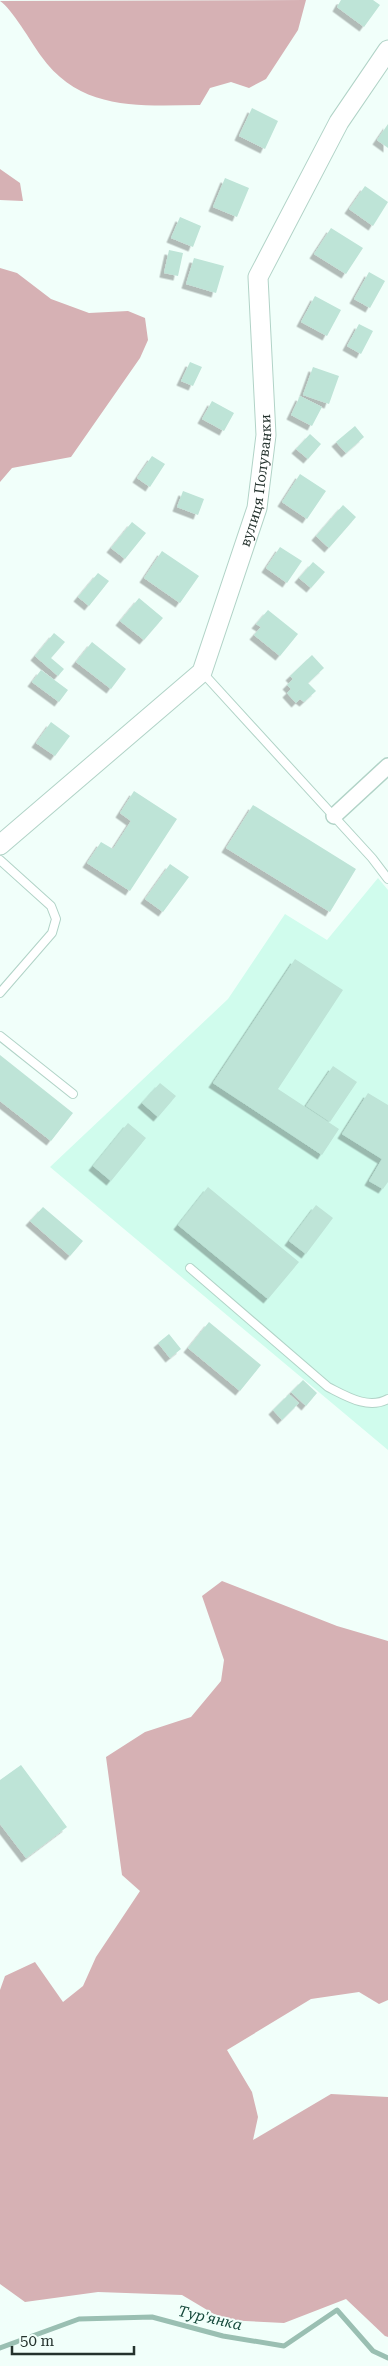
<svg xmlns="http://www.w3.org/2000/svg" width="388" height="2366" font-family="'Roboto Serif',serif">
<defs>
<filter id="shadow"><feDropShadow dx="-4.5" dy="4.5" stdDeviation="0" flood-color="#0004"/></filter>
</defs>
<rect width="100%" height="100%" fill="#f1fffa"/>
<!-- built -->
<path fill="#d0fced" d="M378,878L388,890V1450L50,1167L228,999L285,914L327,940Z"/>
<!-- forest -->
<path fill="#d6b1b4" d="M306,0L298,30L266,79L249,88L231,82L210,88L200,105C139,106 80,111 41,56C31,42 12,9 0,1Z
M0,169L20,183L23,201L0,200Z
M0,268L17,273L51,299L89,313L128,311L145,318L148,340L140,358L71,457L12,468L0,482Z
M222,1581L337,1626L388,1641V2000L379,2004L359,1992L311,1999L227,2050L252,2092L258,2117L253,2140L331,2094L388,2097V2337L385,2336L346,2299L284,2323L224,2320L182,2295L98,2292L25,2302L0,2284V1990L5,1976L35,1962L63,2002L83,1986L96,1957L140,1891L122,1875L106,1757L145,1732L191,1717L221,1681L224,1660L202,1596Z"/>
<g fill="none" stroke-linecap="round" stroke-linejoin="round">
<!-- stream -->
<path stroke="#9abfb2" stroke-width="5" d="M0,2348L79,2319L152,2317L223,2336L284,2346L337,2310L373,2351L388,2358"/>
</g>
<!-- building -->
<path fill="#bee4d7" filter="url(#shadow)" d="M341,0H373L380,5L364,27L337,7Z
M252,108L278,121L265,149L239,136Z
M388,124V148L377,140Z
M225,178L249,188L237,217L213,207Z
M365,186L388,202L373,226L349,209Z
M180,217L201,226L193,247L171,238Z
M331,228L363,248L346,274L314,254Z
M169,250L183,253L178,276L164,273Z
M194,258L224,266L216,293L186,284Z
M369,272L385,281L370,308L354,299Z
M315,296L341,310L327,336L301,322Z
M359,324L373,331L361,354L347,346Z
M190,362L202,367L193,386L181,381Z
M313,367L339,376L329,404L303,395Z
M300,396L322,407L312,426L291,415Z
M212,401L234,413L224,431L202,419Z
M355,426L364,437L346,453L336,442Z
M310,434L321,444L308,459L296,449Z
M152,456L165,464L150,487L137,478Z
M300,474L326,491L307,519L282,502Z
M183,491L204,499L198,515L177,507Z
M343,505L356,517L329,548L316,536Z
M132,522L146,533L125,559L111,548Z
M280,547L302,561L287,583L266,568Z
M162,551L199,576L180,603L144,578Z
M313,562L325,572L311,588L299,578Z
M98,573L109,581L89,606L78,597Z
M139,598L163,618L144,640L120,621Z
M268,610L298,634L280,656L254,635L261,627L256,624Z
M54,633L65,642L51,658L64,669L58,676L35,656Z
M92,642L126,669L111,689L76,662Z
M312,655L324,668L308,683L316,691L304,702L300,699L296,703L287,693L291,689L287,685L293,679L290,676Z
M41,670L68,690L59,702L32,682Z
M51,722L70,736L55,756L36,743Z
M134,791L177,819L130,891L87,863L101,842L113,849L131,821L120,813Z
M253,805L356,869L330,912L226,848Z
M170,864L189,877L163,912L145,899Z
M295,959L343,990L278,1089L339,1129L322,1155L213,1083Z
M0,1055L73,1113L51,1141L0,1101Z
M333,1066L357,1082L330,1122L306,1106Z
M160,1083L176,1096L158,1117L142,1103Z
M368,1093L388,1105V1182L383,1189L369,1181L382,1159L342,1134Z
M128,1123L146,1138L111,1181L93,1166Z
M208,1187L299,1262L268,1299L178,1225Z
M316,1205L333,1218L306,1254L289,1241Z
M43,1207L83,1241L70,1256L30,1221Z
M209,1322L261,1365L240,1391L188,1348Z
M169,1334L181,1349L170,1358L158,1343Z
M303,1380L317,1393L306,1406L291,1392Z
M289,1394L299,1403L282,1420L273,1410Z
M21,1765L67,1827L26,1858L0,1824V1780Z"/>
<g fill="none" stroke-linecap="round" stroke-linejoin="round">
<defs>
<path id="service" d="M202,672L372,858L388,879
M0,860L51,906L56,919L52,933L0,993
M0,1036L73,1094
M190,1268L328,1387C346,1396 368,1410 388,1399"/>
<path id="minor" d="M334,816L388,766"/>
<g id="tertiary">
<path id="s1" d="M0,845L202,672L257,508L266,435L258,277L339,122L388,50"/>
</g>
</defs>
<!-- service casing -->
<use href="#service" stroke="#b1d3c7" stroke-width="10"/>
<!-- minor casing -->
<use href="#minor" stroke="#b1d3c7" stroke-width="18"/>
<!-- tertiary casing -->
<use href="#tertiary" stroke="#b1d3c7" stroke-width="21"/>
<!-- service -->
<use href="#service" stroke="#fff" stroke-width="8"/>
<!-- minor -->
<use href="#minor" stroke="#fff" stroke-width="15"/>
<!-- tertiary -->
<use href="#tertiary" stroke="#fff" stroke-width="19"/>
</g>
<g text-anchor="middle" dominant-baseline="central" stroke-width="4" stroke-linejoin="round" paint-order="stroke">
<!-- street labels -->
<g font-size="14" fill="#24322d" stroke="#f1fffa">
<text stroke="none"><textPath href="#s1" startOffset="466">вулиця Полуванки</textPath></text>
</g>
<!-- water labels -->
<g font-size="15" font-style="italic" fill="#15493b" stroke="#f1fffa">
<text transform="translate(210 2318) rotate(13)">Тур'янка</text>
</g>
</g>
<!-- scale -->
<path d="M12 2346v8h122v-8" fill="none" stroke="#24322d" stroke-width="2.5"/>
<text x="20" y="2346" font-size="15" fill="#24322d" stroke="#f1fffa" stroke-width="4" paint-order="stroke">50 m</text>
</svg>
